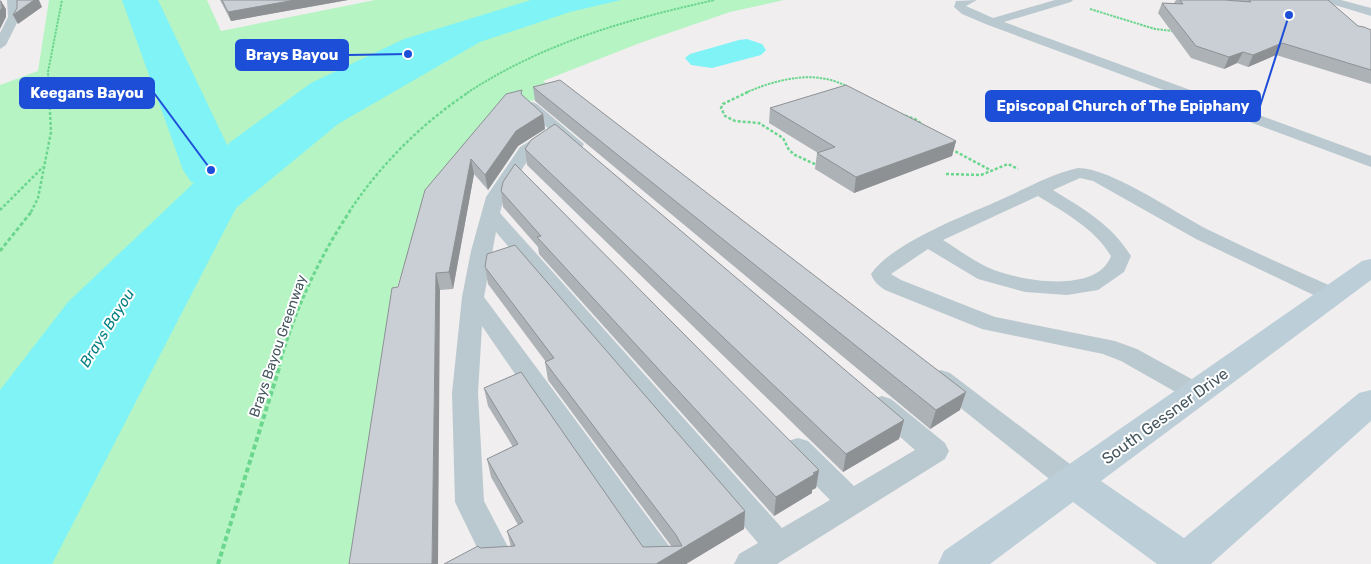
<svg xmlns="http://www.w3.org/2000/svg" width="1371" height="564" font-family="Rubik,sans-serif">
<rect width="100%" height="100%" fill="#f1eeef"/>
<!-- green -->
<path fill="#b7f4c4" d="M49,0H207L221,31L375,0H784L730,12L640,43L543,81L561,92L501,110L426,198L393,299L354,564H0V85L38,71Z"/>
<!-- water -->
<path fill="#7ff3f6" d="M531,0H621L570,12L480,42L338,124L236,208L52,564H0V390L68,302L218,160L229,143L311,83L404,39Z
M747,39L762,44L766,50L761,55L712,68L691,65L685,58L690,54L739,40Z"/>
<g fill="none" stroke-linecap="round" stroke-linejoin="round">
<!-- river -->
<path fill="#7ff3f6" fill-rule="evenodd" d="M122,0H158L239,170L231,182L211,187L191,182L183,170Z"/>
<!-- path-far3 -->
<path stroke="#6bd68e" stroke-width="2" stroke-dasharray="2.5 1" stroke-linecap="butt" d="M1090,9L1155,29L1173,31
M49,93L48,72L62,0
M467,93C543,43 628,19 715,0
M745,93C777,79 816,69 848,87"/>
<!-- path-far2 -->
<path stroke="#6bd68e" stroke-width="2.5" stroke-dasharray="3 2" stroke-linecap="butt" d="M748,92L723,104L721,108L725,116L735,121L759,123L783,138L789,150L795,155L817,165
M900,114L915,119L923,125
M951,149L992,171
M946,174L981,175L1008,164L1018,169
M0,210L43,167
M31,212L38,198L51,132L49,92
M349,212C380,165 422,123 469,92"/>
<!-- path-far1 -->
<path stroke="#6bd68e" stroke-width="3" stroke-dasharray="4 2.5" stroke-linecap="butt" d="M0,251L32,211
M279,366C296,308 317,261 350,211"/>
<!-- path -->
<path stroke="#6bd68e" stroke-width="4" stroke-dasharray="5 3" stroke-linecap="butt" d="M218,564L280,365"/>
<!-- service -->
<path fill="#bac9cf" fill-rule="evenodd" d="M7,0H19L20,17L6,45L0,49V33L8,17Z
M977,0L966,6L993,18L1055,0H1073L1071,2L1004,22L1371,156V167L988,25L962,14L954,7L956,1Z
M1323,0H1341L1371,8V16L1325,2Z
M532,102L537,104L584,144L582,147C571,150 565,143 557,136L532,154L504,197L500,213L782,528L830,500L788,457L784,449L788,441L798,438L808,441L854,486L915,450L873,413L869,406L873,399L882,396L891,399L945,443L949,451L945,459L777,564H734L739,554L758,543L496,232L484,297L675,554L680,564H646L482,326L478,393L484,501L517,564H485L455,502L452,393L462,297L471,251L486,197L520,147L544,132L550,130L524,107L527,104Z
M1078,168C1112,168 1178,215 1211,231C1254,252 1297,271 1340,290L1343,295L1340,300L1332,302L1324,300L1196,239L1093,181L1080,178L1053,190C1085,210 1110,223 1131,256L1124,272L1098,290L1067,295L1025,292L978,279L928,249L891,274L901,280L995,317L1115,341L1137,349L1206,387L1210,393L1206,399L1197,402L1188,399L1121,361L1103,354L982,329L885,290C878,285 874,282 871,274C892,243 964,216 1000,200C1025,189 1051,174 1078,168ZM1038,196C1065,213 1094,228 1111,256C1097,294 1023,281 994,270C976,263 959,250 943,240Z
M941,370L950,373L1083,474L1087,482L1083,490L1073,494L1063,490L932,385L929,379L932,373Z"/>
<!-- secondary -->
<path fill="#bcced8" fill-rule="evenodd" d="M1371,259V280L1101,481L1184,538L1359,393L1371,390V421L1211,564H1157L1073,502L990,564H938L944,551L1362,261Z"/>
</g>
<!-- wall -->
<path fill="#adb2b6" d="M220,0H348L231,21Z
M1176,0L1233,1V0H1328L1358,26L1371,30V84L1276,55L1248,67L1237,63L1224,69L1191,58L1158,13L1162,3H1174Z
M533,87L960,410L930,429L535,101Z
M523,97L543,114L545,129L518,146L488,190L474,174L453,289L440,290L398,287L425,190Z
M770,108L956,141L952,156L854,193L815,169L817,153H818L769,123Z
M525,149L904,420L899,439L843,472L527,165Z
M501,191L819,470L816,488L812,490V493L774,516L539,254L538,247L503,207Z
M485,267L745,511L744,529L686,564L480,548L511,547L507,531L518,525L491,477L487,459L513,447L488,406L484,388L643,547H672L548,380L545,362H546L488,284Z"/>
<!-- shaded-wall -->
<path fill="#8d9194" d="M34,0H39L42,7L18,24L13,15Z
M295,0H348L231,21L228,12Z
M1,1L6,9V17L0,29V11Z
M1282,43L1276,55L1248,67L1253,55Z
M1243,52L1237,63L1224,69L1229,57Z
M543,114L545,129L518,146L488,190L485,175L516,131Z
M956,141L952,156L854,193L856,177Z
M471,159L474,174L453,289L449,272Z
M436,273L440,290L438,564H432Z
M966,392L960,410L930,429L936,410Z
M904,420L899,439L843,472L846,454Z
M819,470L816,488L812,490V493L774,516L776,497Z
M745,511L744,529L686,564H656Z"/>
<!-- building -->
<path fill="#c9cfd4" stroke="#8d9194" d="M17,0H34L13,15L17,8Z
M222,0H295L228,12Z
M1180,0H1224L1251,2L1249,0H1328L1358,26L1364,27L1371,30V70L1282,43L1253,55L1243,52L1229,57L1196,46L1162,3L1183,4Z
M0,1H1L2,8L0,11Z
M560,80L966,392L936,410L533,87Z
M846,85L956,141L856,177L817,153L835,147L770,108Z
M522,90L521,94L543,114L516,131L485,175L471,159L449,272L436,273L432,564H349L392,288L398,287L425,190L506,94Z
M555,124L904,420L846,454L525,149L531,140Z
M515,164L819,470L813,473L815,474L776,497L537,237L541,236L501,191L503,182Z
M515,245L745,511L656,564H444L478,546L480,548L515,546L507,531L523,522L487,459L518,444L484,388L521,372L643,547L682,546L676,535L545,362L554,358L485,267L487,254Z"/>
<g text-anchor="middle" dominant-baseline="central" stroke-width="4" stroke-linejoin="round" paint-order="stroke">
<!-- street labels -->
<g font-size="14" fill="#44565e" stroke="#fff">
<text transform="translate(278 346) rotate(-71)">Brays Bayou Greenway</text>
</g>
<!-- water labels -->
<g font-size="15" font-style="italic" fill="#058084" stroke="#fff">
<text transform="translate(107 328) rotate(-58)">Brays Bayou</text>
</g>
<!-- near-street labels -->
<g font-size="16" fill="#44565e" stroke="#fff">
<text transform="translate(1165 416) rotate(-36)">South Gessner Drive</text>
</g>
</g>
<!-- callouts -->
<path fill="none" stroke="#1d4ed8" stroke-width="2" d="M408 54L348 55M211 170L154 93M1289 15L1260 106"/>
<g fill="#1d4ed8" stroke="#fff" stroke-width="2">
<circle cx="408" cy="54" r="5"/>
<circle cx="211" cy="170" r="5"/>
<circle cx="1289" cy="15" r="5"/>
</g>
<g fill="#1d4ed8" stroke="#1d4ed8" stroke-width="2">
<rect x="236" y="40" width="112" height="30" rx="5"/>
<rect x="20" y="78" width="134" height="30" rx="5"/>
<rect x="986" y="91" width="274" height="30" rx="5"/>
</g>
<g font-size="15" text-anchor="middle" font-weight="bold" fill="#fff">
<text x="292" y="60">Brays Bayou</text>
<text x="87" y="98">Keegans Bayou</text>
<text x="1123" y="111">Episcopal Church of The Epiphany</text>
</g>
</svg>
